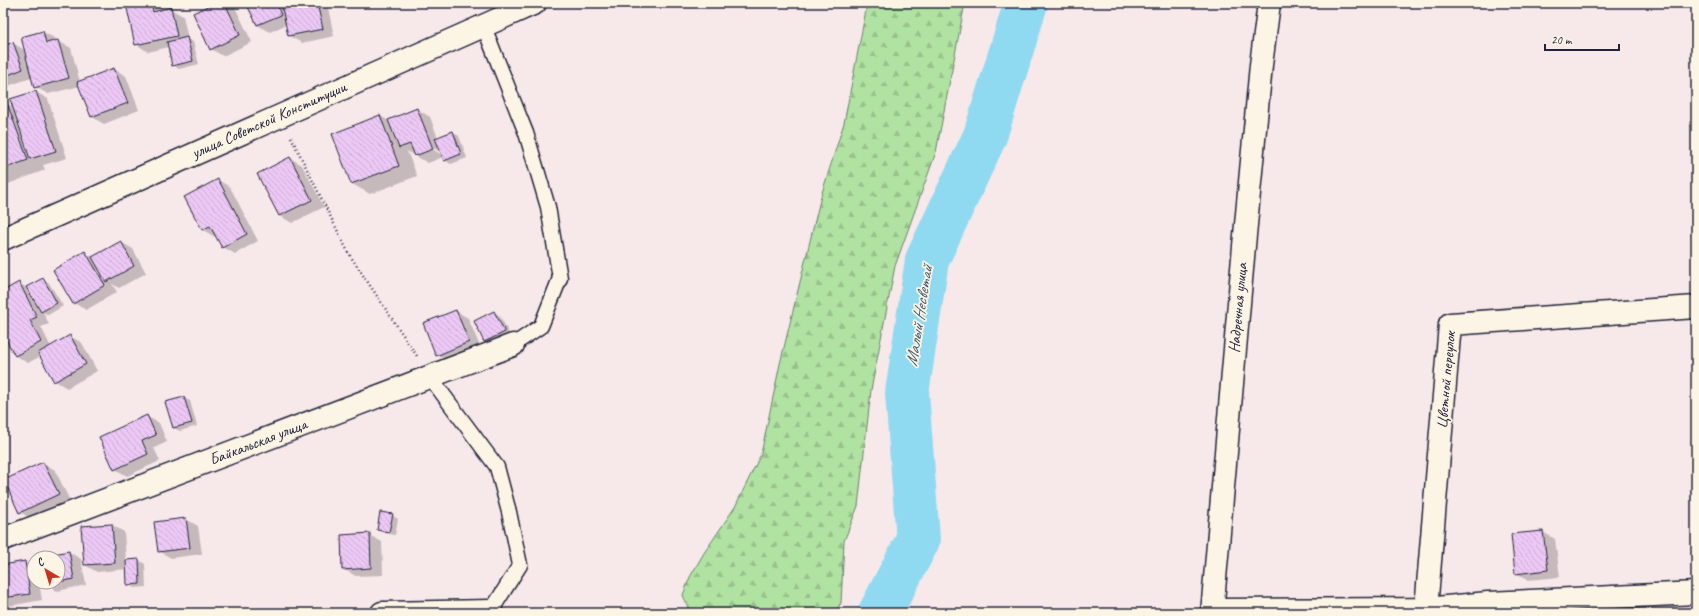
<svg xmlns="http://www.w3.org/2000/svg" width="1699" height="616" font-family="Caveat,sans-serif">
<defs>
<pattern id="forest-firs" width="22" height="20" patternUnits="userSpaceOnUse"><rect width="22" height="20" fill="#b0e2a2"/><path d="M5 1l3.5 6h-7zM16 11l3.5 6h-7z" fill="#97c28c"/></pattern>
<pattern id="building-back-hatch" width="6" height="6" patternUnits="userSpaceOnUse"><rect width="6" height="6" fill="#ecc9f5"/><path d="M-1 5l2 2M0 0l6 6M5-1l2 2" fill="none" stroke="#caacd3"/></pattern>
</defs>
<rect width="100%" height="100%" fill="#f7e8ea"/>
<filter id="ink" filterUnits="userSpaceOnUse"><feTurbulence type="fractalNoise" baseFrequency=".025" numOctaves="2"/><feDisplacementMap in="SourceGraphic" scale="8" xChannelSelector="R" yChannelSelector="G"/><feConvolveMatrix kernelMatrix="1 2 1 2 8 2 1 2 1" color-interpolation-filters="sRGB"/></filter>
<g filter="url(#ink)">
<!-- forest -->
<path fill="url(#forest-firs)" stroke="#69826e" d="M866,3H965L936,152L895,266L871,390L858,506L844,541L841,603L835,613H690L683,595L690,577L704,553L735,507L761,454L780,364L821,196L844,123L866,10Z"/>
<!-- shadow -->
<path fill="#0003" fill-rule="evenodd" d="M136,3H155L162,7L163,11L171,9L183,16L188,39L193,42L199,64L179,69L173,65L169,47L148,52L136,44Z
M216,3H229L235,7L252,42L223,56L211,49Z
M247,3H327L334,36L302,43L289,36L287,24L270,32L257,25Z
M43,32L56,39V41H58L71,48L80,82L114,69L126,76L139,110L104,124L92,117L80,86L48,94L35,87L33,77L8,86L3,83V47L13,43L26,51L22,37Z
M36,92L48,99L67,158L43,165L45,170L3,186V106L7,104L14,108Z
M417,109L430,117L438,138L453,132L459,136L467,158L451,164L444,160L443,157L428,163L407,151L417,176L370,194L352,184L333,134L380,116L391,122ZM430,146L442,153V155L429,147Z
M290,158L302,165L324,207L292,223L280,216L259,174Z
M218,180L230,187L258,241L235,254L223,247L217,236L215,237L203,230Z
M121,242L133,249L146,273L119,288L112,284L117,292L86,310L74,303L85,253L93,257Z
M43,279L49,283L63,306L48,315L43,312L49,324L41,327L51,347L70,336L82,343L97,371L67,388L55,381L41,356L28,363L16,356L3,332V292L19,283L27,288Z
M456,311L468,318L481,349L449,362L437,355Z
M494,312L500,316L510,335L491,344L485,341Z
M184,398L190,401L197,426L180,431L174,428Z
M146,416L159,423L167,442L154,448L160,461L127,476L115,469Z
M43,463L55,470L70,501L32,519L20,512Z
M392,515L398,519L395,535L384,533L378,529Z
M186,519L198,526L202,554L171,558L159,551Z
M112,525L124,532L126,561L139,560L145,564L146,587L134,588L128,584L127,569L97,572L85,565Z
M1543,532L1555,539L1560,577L1528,580L1516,573Z
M369,535L382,542L383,575L356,576L343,569Z
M69,552L81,559L86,585L57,591L44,582H58V558H40Z
M24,563L34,568V582H39L42,600L3,607V566Z"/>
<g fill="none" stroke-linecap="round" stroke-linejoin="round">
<!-- river -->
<path stroke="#90daf1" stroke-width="44" d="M880,613L918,540L907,393L927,260L985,136L1026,3"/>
</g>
<!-- building -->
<path fill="url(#building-back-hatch)" stroke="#22223b" d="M131,3H151L153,12L171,7L177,36L135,45L126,4Z
M214,3H225L240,35L210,50L193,13Z
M246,3H276L281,15L257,25Z
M281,3H317L323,29L288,36Z
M43,31L46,43L58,40L69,78L34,88L21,37Z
M187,37L193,61L172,66L167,42Z
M13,42L23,69L3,77V46Z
M114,68L128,103L91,117L77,82Z
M36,91L56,151L30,159L10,99Z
M7,103L28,160L3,169V105Z
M417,108L433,149L415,156L410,144L399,148L388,120Z
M380,115L399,166L351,184L332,134Z
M453,131L461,154L444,161L435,138Z
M290,157L312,200L279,216L257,174Z
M218,179L247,234L222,248L210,226L202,230L184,197Z
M121,241L134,266L106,282L92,257Z
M85,251L105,285L73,304L53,270Z
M43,278L57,303L41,312L26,287Z
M19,282L37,317L30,320L41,342L15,356L3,334V291Z
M456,310L469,342L436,356L423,323Z
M494,311L505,332L484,342L474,321Z
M70,335L86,364L54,382L38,353Z
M184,397L192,423L173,428L165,402Z
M147,415L156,435L142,441L148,454L114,470L99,437Z
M43,462L59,494L19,513L4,480Z
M380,512L393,514L389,532L377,530Z
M186,518L190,548L158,552L154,522Z
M112,524L115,563L84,565L81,526Z
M1543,531L1548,570L1515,574L1511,534Z
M370,533L371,568L342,570L341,535Z
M69,551L74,579L58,582V558H39V557Z
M139,559L140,584L127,585L126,560Z
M25,561L30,594L3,598V565Z"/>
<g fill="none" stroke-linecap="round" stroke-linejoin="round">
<defs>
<path id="service" d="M484,27L526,133L548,207L560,278L541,326L513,345
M430,377L497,467L509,512L520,565L491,611"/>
<path id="minor" d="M3,239L535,3
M3,539L513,345
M1426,609L1450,324L1696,307
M1212,610L1426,609L1488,603L1696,593
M382,613L491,611V613
M1212,613L1244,246L1261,65L1269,3"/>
</defs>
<!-- service casing -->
<use href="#service" stroke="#22223b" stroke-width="17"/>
<!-- minor casing -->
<use href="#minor" stroke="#22223b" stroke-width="25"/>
<!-- path -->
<path stroke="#22223b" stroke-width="2.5" stroke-dasharray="1 3" stroke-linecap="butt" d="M291,137L349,254L417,356"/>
<!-- service -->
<use href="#service" stroke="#fcf5e5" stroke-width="14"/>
<!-- minor -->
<use href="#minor" stroke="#fcf5e5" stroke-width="22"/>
</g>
</g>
<g text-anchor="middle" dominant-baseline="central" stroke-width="3.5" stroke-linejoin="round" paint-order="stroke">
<!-- street labels -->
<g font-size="16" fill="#22223b" stroke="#fcf5e5">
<text transform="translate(269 120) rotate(-24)">улица Советской Конституции</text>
<text transform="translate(1238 308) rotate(-85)">Надречная улица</text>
<text transform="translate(1446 380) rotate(-85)">Цветной переулок</text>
<text transform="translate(258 442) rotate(-21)">Байкальская улица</text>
</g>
<!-- water labels -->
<g font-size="17" font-style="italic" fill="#435972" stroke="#fcf5e5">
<text transform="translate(919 316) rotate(-81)">Малый Несветай</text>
</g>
</g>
<!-- margin -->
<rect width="1699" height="616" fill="none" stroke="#fcf5e5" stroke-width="16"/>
<rect x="8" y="8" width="1683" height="600" fill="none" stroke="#22223b" stroke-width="1.5" filter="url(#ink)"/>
<!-- north arrow -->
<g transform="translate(46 570) rotate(322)"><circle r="19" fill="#fcf5e5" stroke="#a5a1a1"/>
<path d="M0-3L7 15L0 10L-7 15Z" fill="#c8321e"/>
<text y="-6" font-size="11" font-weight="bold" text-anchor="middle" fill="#22223b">С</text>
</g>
<!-- scale -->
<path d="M1545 44v6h74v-6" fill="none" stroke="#22223b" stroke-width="2"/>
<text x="1551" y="44" font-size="12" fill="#22223b" stroke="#fcf5e5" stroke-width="3" paint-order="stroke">20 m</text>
</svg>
